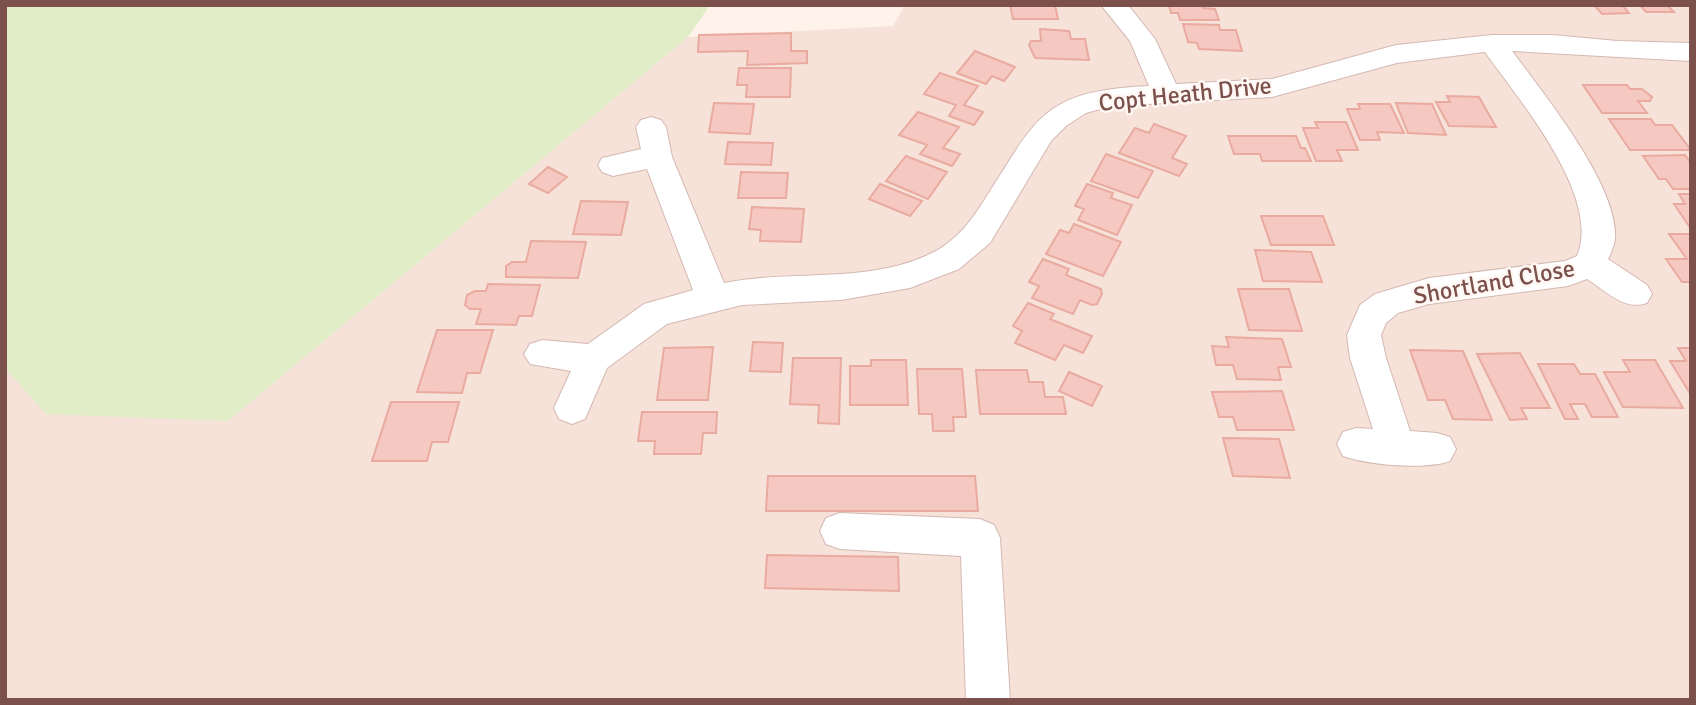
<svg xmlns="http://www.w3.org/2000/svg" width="1696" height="705" font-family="Signika,sans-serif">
<rect width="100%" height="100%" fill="#fef2eb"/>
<!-- residential -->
<path fill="#f6e2d9" d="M905,5H1691V700H5V368L228,421L688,37L893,26Z"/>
<!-- green -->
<path fill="#e0edc7" d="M5,5H710L688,37L228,421L46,414L5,368Z"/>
<!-- building -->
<path fill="#f5c9c1" stroke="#e9aaa0" stroke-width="2" d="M1010,5H1055L1058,19H1013Z
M1169,5H1202L1203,8L1215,9L1219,20H1180L1178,13H1171Z
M1594,5H1633V6H1623L1629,13L1602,14Z
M1640,5H1680L1668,6L1674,12H1646Z
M1183,24L1219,25L1220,30H1236L1242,51L1199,49L1197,43L1188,42Z
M1040,29L1069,31L1071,39H1085L1089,60L1035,58L1029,45L1031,41H1041Z
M791,33V51H807V63L747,65L748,51L698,52L699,35Z
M975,51L1015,67L1004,81L992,76L986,84L957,73Z
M739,68H791L790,97H746L747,85H737Z
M940,73L978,86L964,105L983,112L974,125L949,116L956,105L924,94Z
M1583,85H1627L1630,89H1642L1652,97L1650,101H1638L1647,113H1602Z
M1447,96L1479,97L1496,127L1449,126L1436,102H1450Z
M714,103L754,104L750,134L709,132Z
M1396,103L1432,104L1446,135L1408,133Z
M1358,104H1390L1404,133L1377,132L1380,140H1360L1347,109H1360Z
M918,112L959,127L943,148L960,154L952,166L920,154L927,145L899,135Z
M1609,119H1651L1655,125H1672L1691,150H1630Z
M1315,122H1346L1358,150H1337L1342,161H1316L1303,128H1318Z
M1154,124L1186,136L1172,158L1187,164L1179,176L1119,153L1135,128L1149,133Z
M1228,136H1296L1301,148H1305L1311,161H1262L1260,154H1234Z
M728,142L773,143L771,165L725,164Z
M1106,154L1153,171L1138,198L1091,181Z
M1685,155L1691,163V189H1673L1666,179H1659L1643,156Z
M906,156L947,172L928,199L886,181Z
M548,167L567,177L548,193L529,184Z
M741,172L788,173L786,198H738Z
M880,184L922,201L910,216L869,199Z
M1087,184L1113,193L1111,198L1132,205L1117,235L1078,220L1084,209L1075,206Z
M1679,194H1691V229L1674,204H1685Z
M581,201L628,202L621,235L573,234Z
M752,207L804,209L801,242L760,241L761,230L749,229Z
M1261,216H1323L1334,245H1271Z
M1074,224L1121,242L1103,276L1046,254L1060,230L1069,233Z
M1669,234H1691V282H1682L1666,259H1687Z
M531,241L586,242L578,278L506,277V266L512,262H526Z
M1255,250L1311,252L1322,282L1263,281Z
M1043,259L1069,269L1066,275L1101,289L1102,294L1097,304L1092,305L1080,300L1073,314L1032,298L1039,286L1029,282Z
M488,284L540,285L532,316H519L516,325L476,324L481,309H470L465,305L467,295L475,291H486Z
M1238,289H1289L1302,331L1249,330Z
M1028,303L1054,314L1050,319L1092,336L1083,353L1064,345L1055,360L1015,343L1022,331L1013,326Z
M437,330H493L480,373H467L462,393L417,392Z
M1226,337L1282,339L1291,367H1278L1281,380L1237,379L1233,365H1216L1212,346L1229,347Z
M753,342L783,343L781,372L750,371Z
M713,347L708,400H657L664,348Z
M1678,348H1691V395L1670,361H1686Z
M1410,350L1463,351L1492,420L1453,419L1445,400H1428Z
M1520,353L1550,408H1521L1527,419L1510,420L1477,354Z
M793,358H841L839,424L818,423L819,405L790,404Z
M871,360H906L908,405H850V366H871Z
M1623,360H1655L1683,408L1623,407L1604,372H1630Z
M1538,364H1574L1580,374H1595L1618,417H1592L1585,404H1570L1578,419H1565Z
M917,369H962L966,417H953L954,431H933L932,414H919Z
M976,370H1027L1029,382H1043L1045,397H1063L1066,414H980Z
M1069,372L1102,386L1092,406L1059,391Z
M1282,391L1294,430H1237L1233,417H1219L1212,392Z
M391,402H459L448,442H432L427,461H372Z
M642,412H717L716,433H703L701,454H654L655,441H638Z
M1223,438L1279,439L1290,478L1233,476Z
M768,476H975L978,511H766Z
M767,555L898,557L899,591L765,588Z"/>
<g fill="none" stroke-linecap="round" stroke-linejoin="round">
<defs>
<path id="minor" d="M1101,5H1128L1155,39L1176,84L1272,79L1396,45L1492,35H1553L1617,41L1691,43V61L1512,51C1543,93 1619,186 1615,239C1614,246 1611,253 1608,259L1647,285L1652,294L1647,303C1624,311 1606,291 1587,279L1568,286L1429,304L1398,313L1386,323L1381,335L1386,358L1410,431L1437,433L1450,437L1456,449L1450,461C1426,470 1368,465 1343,456L1337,444L1343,432L1356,428L1373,429L1350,358L1347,335L1360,305L1375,294L1429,278L1565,261L1577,256C1602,196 1518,99 1485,52L1397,63L1272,97L1111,106L1086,113L1066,126L1051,141L990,243L959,269L910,288L841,300L742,305L667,324L607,368L585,419L572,424L559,419L554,408L571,371L530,364L524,354L530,344L542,340L588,344L644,304L693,290L647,169L613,176L602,172L598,165L602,158L641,149L636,127L641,120L651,117L661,120L666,127L672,157L724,283C792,269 870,285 934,252C957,240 972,220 985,199C1038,116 1043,91 1149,86L1130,41Z
M840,513L980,519L994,525L1000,538L1010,700H966L961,556L840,549L826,544L820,531L826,518Z"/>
</defs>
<!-- minor casing -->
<use href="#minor" stroke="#d4b8b2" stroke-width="2"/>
<!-- minor -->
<use href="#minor" fill="#fff" fill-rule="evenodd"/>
</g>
<g text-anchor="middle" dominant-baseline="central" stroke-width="5" stroke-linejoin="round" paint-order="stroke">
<!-- street labels -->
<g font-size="24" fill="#7c514b" stroke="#fff7f3">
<text transform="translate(1185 94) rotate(-6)">Copt Heath Drive</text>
<text transform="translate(1494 282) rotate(-10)">Shortland Close</text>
</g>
</g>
<!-- border -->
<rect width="1696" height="705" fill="none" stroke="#7c514b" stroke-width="14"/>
</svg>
